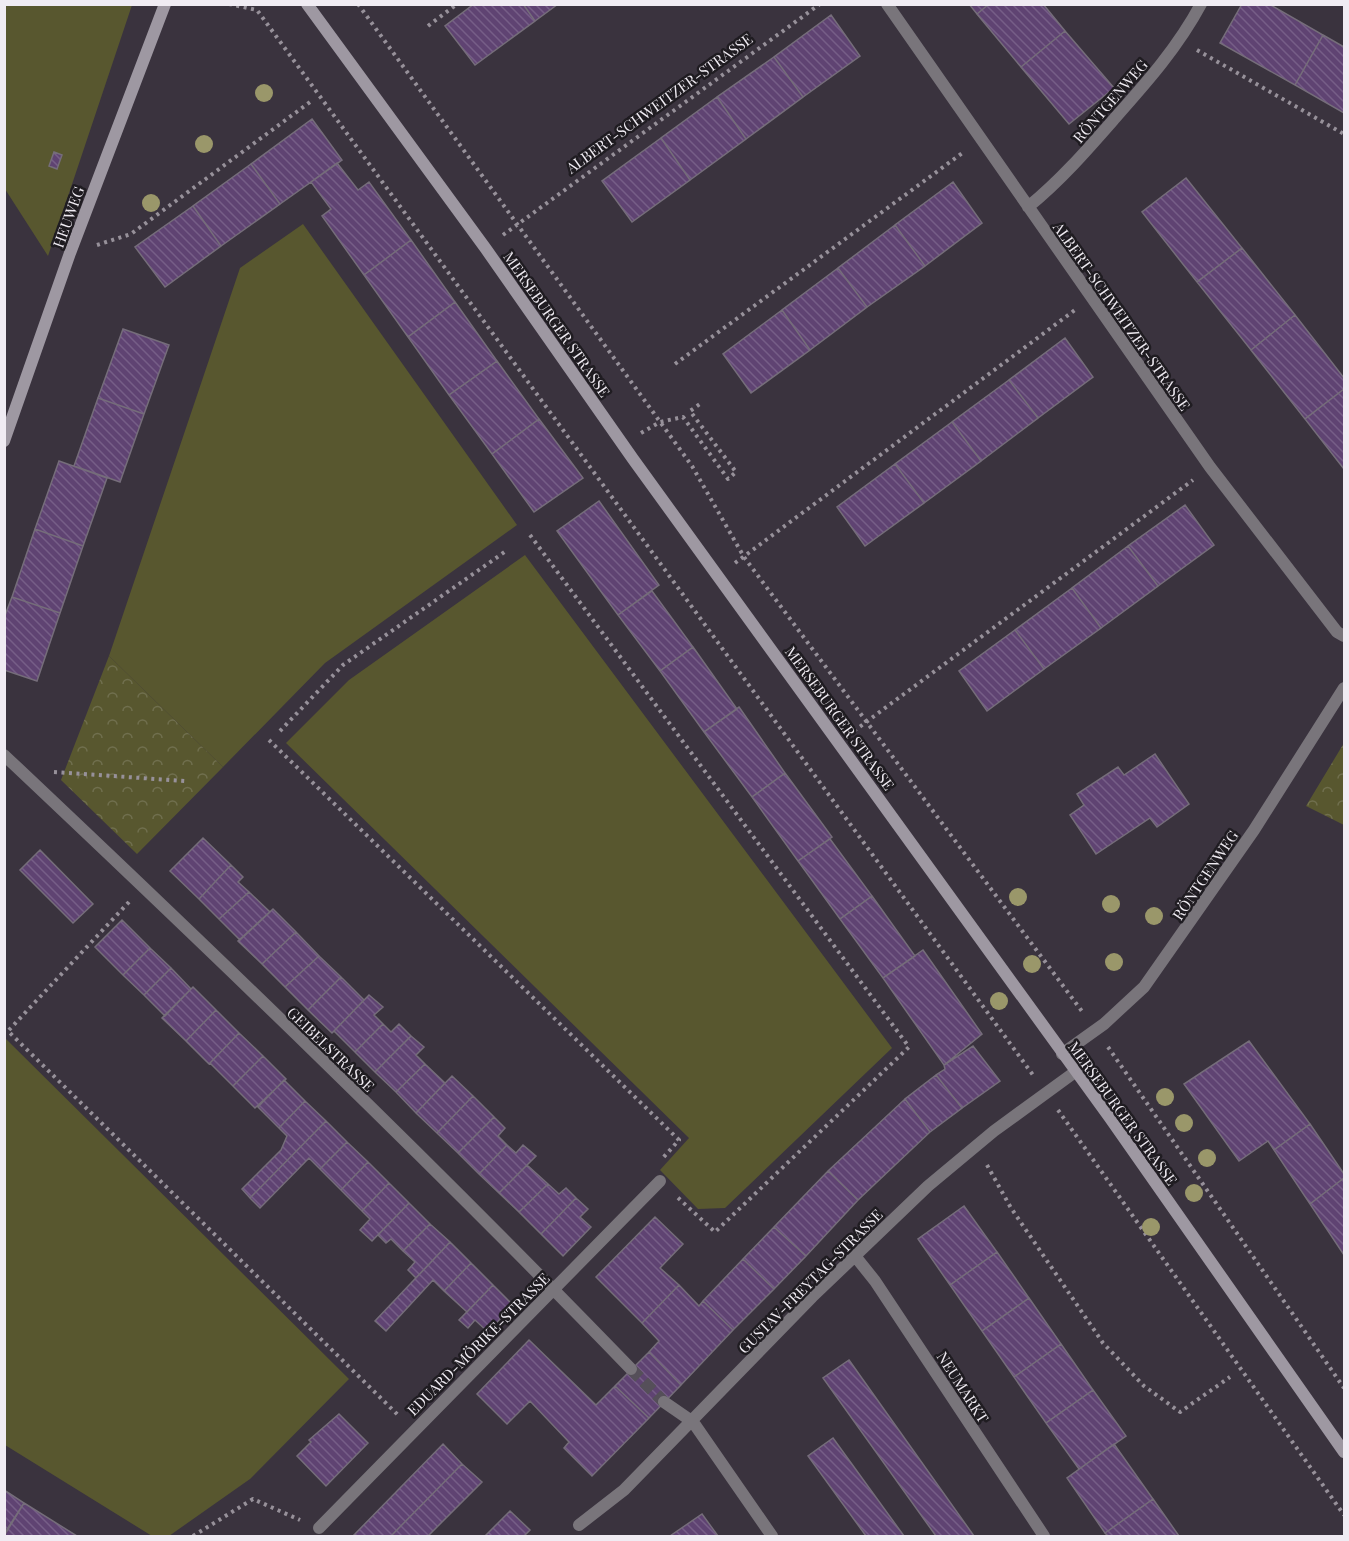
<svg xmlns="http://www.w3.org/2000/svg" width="1349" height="1541" font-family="'Playfair Display',serif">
<defs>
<pattern id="park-crowns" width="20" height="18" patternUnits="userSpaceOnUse" patternTransform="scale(1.5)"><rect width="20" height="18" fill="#58572f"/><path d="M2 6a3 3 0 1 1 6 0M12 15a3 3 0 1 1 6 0" fill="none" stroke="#706f4e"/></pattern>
<pattern id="building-back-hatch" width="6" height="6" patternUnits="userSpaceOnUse" patternTransform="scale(1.5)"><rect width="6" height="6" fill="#5f4372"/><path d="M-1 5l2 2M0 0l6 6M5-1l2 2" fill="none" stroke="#765e87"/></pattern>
</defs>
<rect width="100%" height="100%" fill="#3a333e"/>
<!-- green -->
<path fill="#58572f" d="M5,5H132L48,256L5,189Z
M303,224L517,525L325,663L223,767L109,656L240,268Z
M525,555L892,1048L725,1208L698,1209L660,1170L689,1138L286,743L349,680Z
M5,1038L349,1379L250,1479L169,1536H152L5,1445Z"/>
<!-- park -->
<path fill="url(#park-crowns)" d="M109,656L223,767L137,854L61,780Z
M1344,743V825L1306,806Z"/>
<!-- building -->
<path fill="url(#building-back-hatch)" stroke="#756d7a" stroke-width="1.5" d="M474,4H523L535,21L475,65L445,26Z
M523,4H558L535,21Z
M969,4H989L977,14Z
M989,4H1043L1065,31L1021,67L977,14Z
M1242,4H1269L1323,35L1295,85L1220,43Z
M831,15L860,56L803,97L774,57Z
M1065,31L1114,88L1069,124L1021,67Z
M1323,35L1344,47V113L1295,85Z
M774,57L803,97L746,139L717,97Z
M717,97L746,139L690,180L661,138Z
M312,119L342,160L280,204L251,164Z
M661,138L690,180L632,222L602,181Z
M54,152L62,155L57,169L49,166Z
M337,163L358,190L369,182L411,240L364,275L322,216L331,209L311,182Z
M251,164L280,204L221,246L193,206Z
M1186,178L1242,248L1197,282L1142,212Z
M953,182L982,223L925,266L895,225Z
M193,206L221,246L165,287L135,247Z
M895,225L925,266L867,307L838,268Z
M411,240L455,302L408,337L364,275Z
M1242,248L1295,315L1251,350L1197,282Z
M838,268L867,307L810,350L782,310Z
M455,302L497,361L449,395L408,337Z
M782,310L810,350L751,393L723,354Z
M1295,315L1344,378V389L1305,419L1251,350Z
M123,329L169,345L144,414L98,398Z
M1065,338L1093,377L1038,418L1009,380Z
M497,361L539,419L492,454L449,395Z
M1009,380L1038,418L981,461L952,422Z
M1344,389V469L1305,419Z
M98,398L144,414L120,482L74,466Z
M539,419L583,478L534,512L492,454Z
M952,422L981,461L924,503L895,464Z
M59,461L107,478L83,546L35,529Z
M895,464L924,503L865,546L837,507Z
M599,501L659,585L618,615L557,531Z
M1185,505L1214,545L1158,586L1128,546Z
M35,529L83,546L60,613L12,597Z
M1128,546L1158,586L1101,628L1072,588Z
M1072,588L1101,628L1044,669L1015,630Z
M652,591L693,647L660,671L618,615Z
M12,597L60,613L37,681L4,670V618Z
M1015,630L1044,669L987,711L959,671Z
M693,647L737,709L704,732L660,671Z
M739,707L785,773L752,797L704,732Z
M1155,754L1189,804L1157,827L1150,818L1096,854L1070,815L1084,805L1077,794L1118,767L1124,775Z
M785,773L832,837L798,861L752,797Z
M203,838L231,865L199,899L170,871Z
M830,839L872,896L840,919L798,861Z
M40,850L93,904L73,923L20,870Z
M231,865L243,877L238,882L249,892L219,919L199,899Z
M249,892L270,912L240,940L219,919Z
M872,896L915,956L883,978L840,919Z
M273,909L296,932L262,964L238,941Z
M122,920L150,948L123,975L95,947Z
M296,932L319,956L285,987L262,964Z
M150,948L171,968L144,995L123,975Z
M923,950L982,1034L944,1065L883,978Z
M319,956L341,977L308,1010L285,987Z
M171,968L191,989L165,1016L144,995Z
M341,977L364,1000L332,1033L308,1010Z
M193,987L216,1010L186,1041L162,1018Z
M369,995L383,1007L374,1015L383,1024L355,1052L334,1031Z
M216,1010L239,1033L209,1064L186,1041Z
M383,1024L391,1032L399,1024L411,1036L375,1072L355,1052Z
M239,1033L263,1056L233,1086L210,1063Z
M411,1036L424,1047L416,1055L425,1064L396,1092L375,1072Z
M1249,1041L1310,1124L1274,1150L1268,1141L1239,1161L1184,1084Z
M973,1046L1000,1081L962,1108L936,1075L945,1069L944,1065Z
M263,1056L286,1079L255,1108L233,1086Z
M425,1064L445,1083L416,1113L396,1092Z
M936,1075L962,1108L930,1132L905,1099Z
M452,1076L473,1096L437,1133L416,1113Z
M284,1080L305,1101L279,1128L258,1107Z
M473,1096L494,1117L458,1153L437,1133Z
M905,1099L930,1132L858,1200L828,1171Z
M305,1101L326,1121L250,1198L242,1189L281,1150L287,1136L279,1128Z
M494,1117L505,1128L498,1136L507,1145L479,1174L458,1153Z
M326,1121L347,1142L320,1169L309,1158L260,1208L250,1198Z
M1310,1124L1344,1174V1178L1310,1204L1274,1150Z
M347,1142L368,1162L341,1190L320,1169Z
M507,1145L516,1153L523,1145L536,1156L499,1193L479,1174Z
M368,1162L389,1183L362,1211L341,1190Z
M527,1165L548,1184L519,1212L499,1193Z
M828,1171L858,1200L806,1256L774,1227Z
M1344,1178V1255L1310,1204Z
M389,1183L409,1203L372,1241L360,1230L370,1219L362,1211Z
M548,1184L559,1194L566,1188L576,1198L541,1234L519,1212Z
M576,1198L588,1209L580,1217L591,1227L563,1256L541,1234Z
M409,1203L430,1224L403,1251L391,1239L386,1243L378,1235Z
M964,1206L997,1252L950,1285L918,1239Z
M655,1217L683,1244L660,1268L679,1285L642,1323L596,1277Z
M430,1224L450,1242L416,1278L408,1270L415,1262L403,1251Z
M774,1227L806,1256L774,1289L743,1259Z
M450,1242L471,1263L444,1291L433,1280L386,1331L375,1321Z
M997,1252L1029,1298L982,1331L950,1285Z
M743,1259L774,1289L733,1330L703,1301Z
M471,1263L493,1285L467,1312L444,1291Z
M493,1285L513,1305L488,1332L475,1320L468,1328L459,1320Z
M679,1285L699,1306L703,1301L733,1330L681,1385L649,1352L659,1341L642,1323Z
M1029,1298L1061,1344L1014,1377L982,1331Z
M529,1340L596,1405L615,1386L649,1418L592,1476L564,1448L569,1442L530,1401L507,1424L477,1394Z
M1061,1344L1093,1390L1046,1423L1014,1377Z
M649,1352L681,1385L649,1418L615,1386Z
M849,1360L974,1536H936L823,1378Z
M1093,1390L1126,1436L1079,1469L1046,1423Z
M339,1414L368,1443L326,1486L297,1456L311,1442L309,1440Z
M833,1438L904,1536H866L808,1456Z
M443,1444L462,1464L391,1536H353Z
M1114,1444L1153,1499L1105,1533L1067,1478Z
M462,1464L482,1482L428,1536H391Z
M4,1490L24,1503L4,1534Z
M1153,1499L1179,1536H1108L1105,1533Z
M24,1503L77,1536H4Z
M510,1511L530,1530L524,1536H485Z
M702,1514L718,1536H670Z"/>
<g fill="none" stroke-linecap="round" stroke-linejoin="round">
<!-- street-tunnel -->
<path stroke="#554f59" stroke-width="12" stroke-dasharray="12 6" stroke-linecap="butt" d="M631,1369L664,1402"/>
<!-- path -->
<path stroke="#97919a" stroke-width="4" stroke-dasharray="3 4.5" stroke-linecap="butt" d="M229,4L257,10L1033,1075
M358,4L692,466L744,557L1084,1014
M428,26L457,4
M1197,50L1344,134
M503,235L820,4
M97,245L131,234L310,102
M675,364L965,151
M641,433L660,422L683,417L728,479L736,472L690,411L700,404
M530,535L909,1047L715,1232L675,1195
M735,563L1075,310
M280,731L343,665L506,551
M854,731L1193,480
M269,740L679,1140L661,1160
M54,772L185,781
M129,902L8,1031L398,1415
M1108,1047L1344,1388
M1058,1110L1344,1515
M987,1165L1011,1208L1103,1343L1144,1386L1180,1412L1230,1377
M193,1536L253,1499L300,1520"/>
<!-- street -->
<path stroke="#79757b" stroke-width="12" d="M887,4L1210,467L1337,632L1344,636
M1028,207C1061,180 1087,150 1115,118C1147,82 1178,47 1201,4
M4,755C217,956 428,1159 631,1369
M1062,1054L1104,1024L1144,987L1254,830L1344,688
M855,1256L875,1281L1044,1536
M664,1402L693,1422L772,1536
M579,1525L624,1490L812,1297L928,1186L994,1131L1075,1072
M319,1528L660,1181"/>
<!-- secondary -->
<path stroke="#9e98a2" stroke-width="12" d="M307,4L486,249L633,459L1110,1118L1344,1452
M4,441L70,253L165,4"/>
</g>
<!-- trees -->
<g fill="#9a976a">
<circle cx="264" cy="93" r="9"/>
<circle cx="204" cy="144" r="9"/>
<circle cx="151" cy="203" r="9"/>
<circle cx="1018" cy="897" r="9"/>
<circle cx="1111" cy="904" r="9"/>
<circle cx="1154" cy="916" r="9"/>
<circle cx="1114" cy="962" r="9"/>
<circle cx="1032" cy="964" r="9"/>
<circle cx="999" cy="1001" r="9"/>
<circle cx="1165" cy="1097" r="9"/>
<circle cx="1184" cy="1123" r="9"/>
<circle cx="1207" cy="1158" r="9"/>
<circle cx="1194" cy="1193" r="9"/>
<circle cx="1151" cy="1227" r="9"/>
</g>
<g text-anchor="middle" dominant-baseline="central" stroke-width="5" stroke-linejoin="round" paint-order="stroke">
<!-- street labels -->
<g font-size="15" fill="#f0ecf3" stroke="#1f1c21">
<text transform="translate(1110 101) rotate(-49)">RÖNTGENWEG</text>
<text transform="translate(659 103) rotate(-36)">ALBERT-SCHWEITZER-STRASSE</text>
<text transform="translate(68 217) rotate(-70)">HEUWEG</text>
<text transform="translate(1122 316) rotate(55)">ALBERT-SCHWEITZER-STRASSE</text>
<text transform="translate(557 324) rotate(55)">MERSEBURGER STRASSE</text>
<text transform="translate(840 718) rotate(54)">MERSEBURGER STRASSE</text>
<text transform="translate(1205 875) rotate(-56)">RÖNTGENWEG</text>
<text transform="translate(331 1049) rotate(44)">GEIBELSTRASSE</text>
<text transform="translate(1123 1113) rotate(54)">MERSEBURGER STRASSE</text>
<text transform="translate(810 1281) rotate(-45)">GUSTAV-FREYTAG-STRASSE</text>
<text transform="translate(478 1344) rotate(-45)">EDUARD-MÖRIKE-STRASSE</text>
<text transform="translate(963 1387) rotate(57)">NEUMARKT</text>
</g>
</g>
<!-- border -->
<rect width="1349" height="1541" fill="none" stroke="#f0ecf3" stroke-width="12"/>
</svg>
